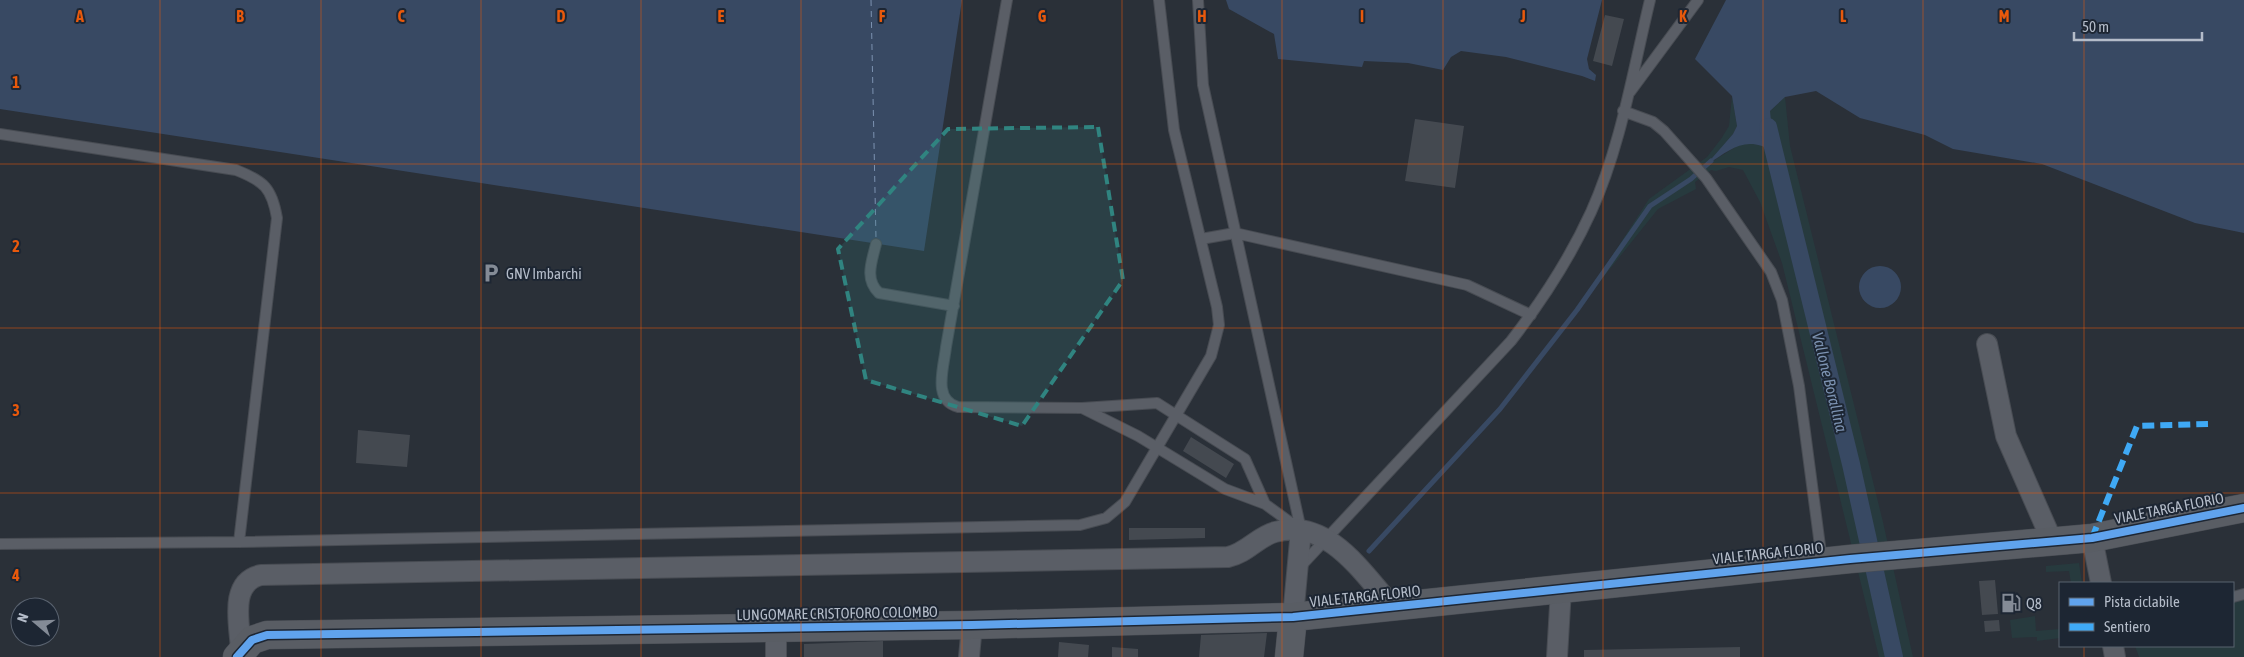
<svg xmlns="http://www.w3.org/2000/svg" width="2244" height="657" font-family="'Asap Condensed',sans-serif">
<rect width="100%" height="100%" fill="#2a3038"/>
<!-- green -->
<path fill="#273a3e" d="M1732,96L1737,126L1733,134L1708,164L1742,143L1764,145L1770,111L1785,97L1790,146L1883,522L1913,657H1879L1782,263L1760,202L1743,170L1729,167L1716,171L1711,170L1695,182L1696,189L1658,209L1577,310L1649,199L1707,157L1721,139L1729,126Z
M2079,563L2082,583H2071L2069,571L2046,572V566Z
M2244,599V657H2139L2135,646H2233V602Z
M2035,616L2036,631L2060,629V638L2037,641V637L2012,638L2010,620Z"/>
<!-- water -->
<path fill="#384963" d="M0,0H962L924,251L0,109Z
M1226,0H1602L1587,59L1589,69L1596,75L1595,81L1582,76L1506,57L1461,51L1451,57L1443,70L1408,63L1364,61L1362,67L1278,59L1274,34L1229,9Z
M1726,0H2244V233L2195,223L2042,164L1953,149L1925,135L1860,118L1816,91L1785,97L1770,111L1774,151C1744,135 1732,149 1706,165L1733,134L1737,126L1732,96L1695,59Z
M1859 287a21 21 0 1 1 42 0a21 21 0 1 1-42 0Z"/>
<g fill="none" stroke-linecap="round" stroke-linejoin="round">
<!-- stream -->
<path stroke="#384963" stroke-width="5" d="M1369,551L1500,409L1577,310L1650,206L1691,179L1711,161"/>
<!-- canal -->
<path stroke="#384963" stroke-width="18" d="M1768,127L1851,464L1894,657"/>
<!-- ferry -->
<path stroke="#7c92b1" stroke-width="1" stroke-dasharray="6 5" stroke-linecap="butt" d="M871,0L876,239"/>
</g>
<!-- building -->
<path fill="#444950" d="M1605,15L1624,19L1612,66L1593,61Z
M1415,119L1464,126L1455,188L1405,181Z
M358,430L410,435L407,467L356,463Z
M1191,437L1234,464L1226,478L1183,451Z
M1129,528H1205V538L1129,540Z
M1995,580L1998,614L1982,615L1979,581Z
M1999,620L2000,631L1985,632L1984,621Z
M1267,633L1264,657H1199L1201,635Z
M883,641V657H804V644Z
M1059,642L1089,645L1088,657H1058Z
M1112,647L1138,649V657H1112Z
M1740,647V657H1584V650Z"/>
<g fill="none" stroke-linecap="round" stroke-linejoin="round">
<defs>
<path id="lane" d="M1007,0L946,347C944,367 932,400 958,407L1082,408L1157,403L1245,459L1265,504L1225,489L1138,436L1082,408
M1198,0L1203,85L1301,530
M1630,92L1698,0
M1623,111L1653,122L1664,131L1706,178L1771,272L1782,300L1799,386L1822,561
M0,134L236,170C264,181 272,188 277,218L239,542
M1201,239L1235,233L1467,285L1531,315
M876,244C872,261 864,279 879,293L954,306
M1265,504L1298,528
M0,544L239,542L1080,525L1106,518L1125,502L1211,356L1219,325L1217,307L1174,130L1159,0
M1300,567L1511,341C1542,301 1570,258 1591,212C1621,146 1633,70 1650,0
M2233,597L2244,594"/>
<path id="street" d="M1987,344L2006,436L2052,541
M2092,538L2101,583
M1293,617L1301,530
M776,628V657
M2113,646L2115,657
M241,650C240,626 228,582 261,575L1228,557C1247,553 1257,537 1275,532C1328,517 1363,574 1393,607
M969,657L972,625
M1557,657L1561,589"/>
<path id="secondary" d="M237,657L252,640L267,635L972,625L1293,617L1850,559L2092,538L2244,508
M1289,657L1293,617"/>
</defs>
<!-- lane casing -->
<use href="#lane" stroke="#484c53" stroke-width="12"/>
<!-- street casing -->
<use href="#street" stroke="#484c53" stroke-width="22"/>
<!-- secondary casing -->
<use href="#secondary" stroke="#484c53" stroke-width="29"/>
<!-- lane -->
<use href="#lane" stroke="#5a5e66" stroke-width="10"/>
<!-- street -->
<use href="#street" stroke="#5a5e66" stroke-width="20"/>
<!-- secondary -->
<use href="#secondary" stroke="#595d64" stroke-width="28"/>
<!-- quiet -->
<path stroke="#3fa9f5" stroke-width="6" stroke-dasharray="12 6" stroke-linecap="butt" d="M2092,538L2137,426L2208,424"/>
<defs>
<path id="cycleway" d="M237,657L252,640L267,635L972,625L1293,617L1850,559L2092,538L2244,508"/>
</defs>
<!-- cycleway casing -->
<use href="#cycleway" stroke="#1d2633" stroke-width="11"/>
<!-- cycleway -->
<use href="#cycleway" stroke="#60a3ed" stroke-width="8"/>
</g>
<!-- marked area -->
<path fill="#308480" fill-opacity="0.2" stroke="#308480" stroke-width="4" stroke-dasharray="10 6" stroke-linejoin="round" d="M1098,127L1123,280L1022,426L866,380L838,249L948,129Z"/>
<!-- grid -->
<path fill="none" stroke="#e8590c" stroke-width="1" stroke-opacity="0.55" d="M160,0V657M321,0V657M481,0V657M641,0V657M801,0V657M962,0V657M1122,0V657M1282,0V657M1443,0V657M1603,0V657M1763,0V657M1923,0V657M2084,0V583M0,164H2244M0,328H2244M0,493H2244M2084,646V657"/>
<!-- icons -->
<defs>
<symbol id="parking-bare" viewBox="-9 -9 18 18"><path d="M-3.5-5.5H1a3.5 3.5 0 0 1 0 7H-1V5.5H-3.5ZM-1-3.4V-.6H.8a1.4 1.4 0 0 0 0-2.8Z" fill="#848b96" stroke="#1d2633" stroke-width="2.5" paint-order="stroke"/></symbol>
<symbol id="fuel-bare" viewBox="-9 -9 18 18"><path d="M-5.5-6h7V0h2V4h1.3V-2.5L3-4.5l.8-.8L6-3V5H2.5V1h-1V6h-7ZM-4.2-4.7v3.2H.2V-4.7Z" fill="#848b96" stroke="#1d2633" stroke-width="2.5" paint-order="stroke"/></symbol>
</defs>
<g fill-rule="evenodd">
<use href="#parking-bare" x="477" y="259" width="28" height="28"/>
<use href="#fuel-bare" x="1997" y="589" width="28" height="28"/>
</g>
<g text-anchor="middle" dominant-baseline="central" stroke-width="4" stroke-linejoin="round" paint-order="stroke">
<!-- poi labels -->
<g font-size="15" fill="#b4bcc9" stroke="#1d2633" text-anchor="start">
<text x="506" y="273">GNV Imbarchi</text>
<text x="2026" y="603">Q8</text>
</g>
<!-- street labels -->
<g font-size="15" fill="#b4bcc9" stroke="#1d2633">
<text transform="translate(2169 508) rotate(-11)">VIALE TARGA FLORIO</text>
<text transform="translate(1768 553) rotate(-6)">VIALE TARGA FLORIO</text>
<text transform="translate(1365 596) rotate(-6)">VIALE TARGA FLORIO</text>
<text transform="translate(837 613) rotate(-1)">LUNGOMARE CRISTOFORO COLOMBO</text>
</g>
<!-- water labels -->
<g font-size="16" font-style="italic" fill="#7c92b1" stroke="#1d2633">
<text transform="translate(1830 382) rotate(76)">Vallone Borallina</text>
</g>
</g>
<g font-size="16" text-anchor="middle" font-weight="bold" fill="#e8590c" stroke="#1d2633" stroke-width="4" stroke-linejoin="round" paint-order="stroke">
<text x="80" y="22">A</text>
<text x="240" y="22">B</text>
<text x="401" y="22">C</text>
<text x="561" y="22">D</text>
<text x="721" y="22">E</text>
<text x="882" y="22">F</text>
<text x="1042" y="22">G</text>
<text x="1202" y="22">H</text>
<text x="1362" y="22">I</text>
<text x="1523" y="22">J</text>
<text x="1683" y="22">K</text>
<text x="1843" y="22">L</text>
<text x="2004" y="22">M</text>
<text x="16" y="88">1</text>
<text x="16" y="252">2</text>
<text x="16" y="416">3</text>
<text x="16" y="581">4</text>
</g>
<!-- legend -->
<rect x="2059" y="582" width="175" height="65" fill="#1d2633" stroke="#59626f"/>
<rect x="2069" y="598" width="25" height="8" fill="#60a3ed" stroke="#59626f"/>
<text x="2104" y="607" font-size="15" fill="#b4bcc9">Pista ciclabile</text>
<rect x="2069" y="623" width="25" height="8" fill="#3fa9f5" stroke="#59626f"/>
<text x="2104" y="632" font-size="15" fill="#b4bcc9">Sentiero</text>
<!-- north arrow -->
<g transform="translate(35 622) rotate(289)"><circle r="24" fill="#1d2633" stroke="#59626f"/>
<path d="M0-4L9 19L0 12L-9 19Z" fill="#848b96"/>
<text y="-8" font-size="14" font-weight="bold" text-anchor="middle" fill="#b4bcc9">N</text>
</g>
<!-- scale -->
<path d="M2074 32v8h128v-8" fill="none" stroke="#b4bcc9" stroke-width="2.5"/>
<text x="2082" y="32" font-size="15" fill="#b4bcc9" stroke="#1d2633" stroke-width="4" paint-order="stroke">50 m</text>
</svg>
